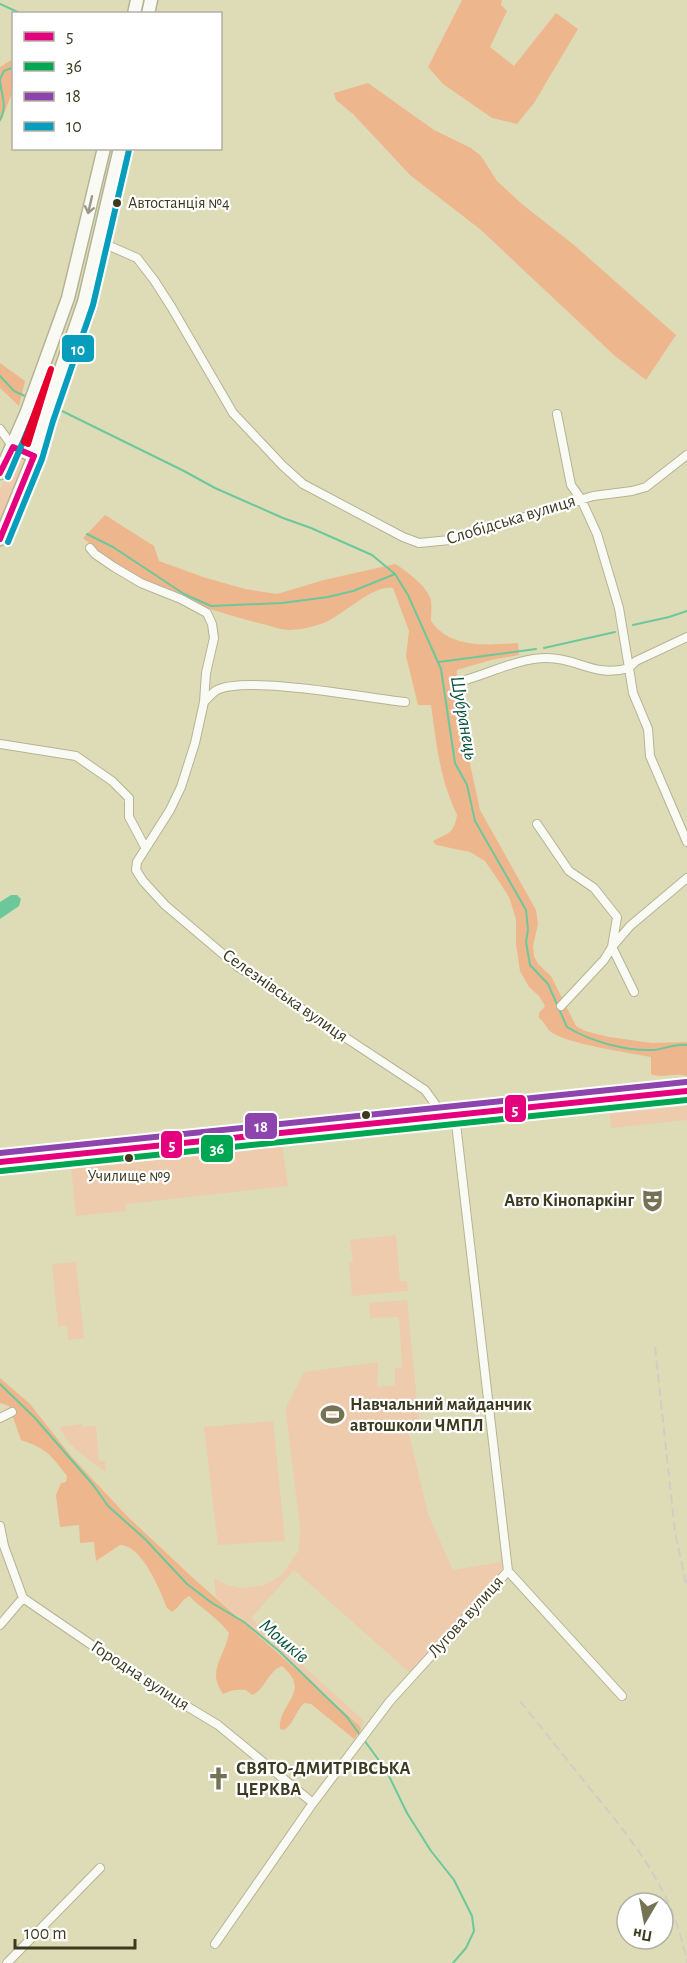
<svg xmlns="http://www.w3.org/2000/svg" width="687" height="1963" font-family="'Alegreya Sans',sans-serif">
<rect width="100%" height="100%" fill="#dedcb7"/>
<!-- green -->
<path fill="#edcbac" d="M17,456L26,459L27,465L0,534V491L13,459Z
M687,1106V1120L611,1128L610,1114Z
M282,1145L288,1186L126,1204V1211L76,1216L71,1166Z
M396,1235L400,1281H407L408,1291L352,1296L349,1262H353L350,1240Z
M76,1262L84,1338L68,1340L67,1326H58L52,1264Z
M407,1300L419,1420L406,1422L428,1514L453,1570L502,1562V1573L410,1673L294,1570L251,1618L364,1721L361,1730L360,1725L216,1597L214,1578L227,1585L243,1588L265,1585L282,1575L299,1550L300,1527L286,1413L287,1405L304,1372L378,1362L377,1387L395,1385V1368L402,1367L399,1317L370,1318L369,1303Z
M273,1421L285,1541L218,1545L204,1427Z
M82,1424V1427L96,1426L99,1461H105L106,1471L97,1466L74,1448L73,1445H70L60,1429L61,1427Z"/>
<!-- forest -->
<path fill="#eeb68d" d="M462,0H502L501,5L507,11L490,47L514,66L556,13L578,29L534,103L517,124L492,118L443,84L428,67Z
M13,59V91L0,123V67Z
M368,83L434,130L471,148L481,156L497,181L522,204L574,245L676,335L646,380L615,356L481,230L410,175L353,114L336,100L334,93Z
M0,363L25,381L19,406L0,388Z
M105,515L154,546L159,561L203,577L245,589L277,594L324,580L395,564C406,570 430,589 431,601C432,607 431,614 431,621C450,649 488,645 518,643L519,655L491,660L457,670L455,695L480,810L536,910L538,924L533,946L534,956L538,964L551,976L576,1026L585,1031L609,1037L652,1043L687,1042V1076C673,1072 663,1079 651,1074V1057C630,1053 567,1044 551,1032C546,1028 545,1022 539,1018V1013L545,1006L539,996L529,987L520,971L516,944V919L509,897L494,874L485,861L470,852L436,845L433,841C449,833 454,833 457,815C439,776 437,747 431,705H418L406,656L409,631L393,588C372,584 342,617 321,624C312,627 299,630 289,630C281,630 271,626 263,624C214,612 162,594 119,566C106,558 95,548 83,538Z
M0,1378L30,1404L71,1456L126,1515L192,1577L360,1726L361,1730L354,1739L311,1704L304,1703C295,1712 295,1722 284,1730L280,1729C277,1704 313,1692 282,1666C268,1671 265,1690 252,1695L246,1690C237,1689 231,1690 223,1694C206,1670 225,1657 229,1633C218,1618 202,1609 189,1596C181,1600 180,1607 172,1612L167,1608C160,1590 142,1545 120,1545L96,1561L94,1542L80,1543L79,1525L60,1527L56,1495L61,1483L66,1482L67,1476C51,1455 47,1449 21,1440L9,1406L0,1403Z"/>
<!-- water -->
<path fill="#6cc89b" d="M11,895H17L21,899L19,906L0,919V902Z"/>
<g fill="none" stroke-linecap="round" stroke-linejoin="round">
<!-- stream -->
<path stroke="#6cc89b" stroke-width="2" d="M0,4L22,14
M0,79L4,71L14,67
M0,80C1,95 8,106 0,120
M0,376L14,391L25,396
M62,411L184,471L215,488L283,518L311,528L372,555L395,574L408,595L441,669L455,763L467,785L475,821L526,910L528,930L526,942L530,965L548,984L567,1027C592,1042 625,1051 654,1050C665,1049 676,1043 687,1045
M87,534L113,547L184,594L211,606L282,603L328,597L353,591L395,574
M633,625L669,617L687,611
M544,648L615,632
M439,662L536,649
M0,1384L35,1418L94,1486L108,1506L145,1539L187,1584L212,1603L244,1622L279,1651L347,1717L360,1735
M364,1740L386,1770L407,1813L431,1851L454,1880L472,1916L474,1931L466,1948L453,1963"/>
<defs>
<path id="street" d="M98,241L137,258L154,280L172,308L233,413L283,466L303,484L403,537L419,543L450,540L593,496L632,491L646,487L687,455
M557,414L571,485L581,499L597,534L619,608L629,668
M0,429L13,447
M90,548L95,554L114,567L141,583L181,599L207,613L212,624L214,638L206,673L204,702L195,743L181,787L170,810L137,862L136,870L143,881L165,905L237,966L425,1090L443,1115
M629,668L636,661L687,637
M458,682C487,675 517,658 547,658C579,658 594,678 629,668L633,693L648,729L650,756L687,842
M204,702C208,698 212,693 217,690C247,675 367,698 405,702
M0,744L76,756L112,781L129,798V817L145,847
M537,824L569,871L594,888L617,917L612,947L634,992
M561,1006L604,960L612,947L630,926L687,878
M0,1418L12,1412
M0,1526L4,1546L23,1598L140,1678L218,1725L313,1803
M508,1571L622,1696
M0,1625L23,1598
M215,1944L313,1803L390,1701L508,1571L455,1115
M7,1963L100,1868"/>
<path id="primary" d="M134,14L137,0
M148,14L151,0
M13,447L34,456
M0,473L26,414L68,298L104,148
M0,539L34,456L44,418L84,302L120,148"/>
<path id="highway" d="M0,1162L687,1091"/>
</defs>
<!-- street casing -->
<use href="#street" stroke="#b5b396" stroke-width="10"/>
<!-- primary casing -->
<use href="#primary" stroke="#b5b396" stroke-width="15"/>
<!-- highway casing -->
<use href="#highway" stroke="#b5b396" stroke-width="16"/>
<!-- street -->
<use href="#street" stroke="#fafaf4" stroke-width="8"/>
<!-- primary -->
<use href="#primary" stroke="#fafaf4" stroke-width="12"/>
<!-- highway -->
<use href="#highway" stroke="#fafaf4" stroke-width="14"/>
<!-- rail -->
<path stroke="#cfcec4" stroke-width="2" stroke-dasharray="9 4.5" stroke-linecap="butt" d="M655,1347L675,1532L687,1588
M520,1701C544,1731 568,1761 592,1791C637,1846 673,1891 687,1962"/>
<defs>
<path id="bus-1" d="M0,473L13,447L34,456L0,539
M0,1162L687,1091"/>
<path id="bus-2" d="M1,1171L687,1100"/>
<path id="bus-3" d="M0,1153L686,1082"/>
<path id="bus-4" d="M8,477L37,409
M8,542L42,459L53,421L93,305L129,150"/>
<path id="bus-5" d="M51,369L28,444L24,442Z"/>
</defs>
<!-- bus-1 casing -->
<use href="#bus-1" stroke="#fff" stroke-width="10"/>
<!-- bus-2 casing -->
<use href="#bus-2" stroke="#fff" stroke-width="10"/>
<!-- bus-3 casing -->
<use href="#bus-3" stroke="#fff" stroke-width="10"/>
<!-- bus-4 casing -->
<use href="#bus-4" stroke="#fff" stroke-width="10"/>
<!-- bus-5 casing -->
<use href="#bus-5" stroke="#fff" stroke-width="10"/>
<!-- bus-1 -->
<use href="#bus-1" stroke="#e5007d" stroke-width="6"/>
<!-- bus-2 -->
<use href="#bus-2" stroke="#00a651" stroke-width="6"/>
<!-- bus-3 -->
<use href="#bus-3" stroke="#8e44ad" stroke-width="6"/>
<!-- bus-4 -->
<use href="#bus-4" stroke="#069ebc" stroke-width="6"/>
<!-- bus-5 -->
<use href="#bus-5" stroke="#e4002b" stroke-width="6"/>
</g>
<!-- one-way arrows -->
<defs><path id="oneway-shaft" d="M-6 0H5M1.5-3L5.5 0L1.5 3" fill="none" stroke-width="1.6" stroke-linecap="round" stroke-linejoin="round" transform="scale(1.5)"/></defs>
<use stroke="#9b9a8a" href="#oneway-shaft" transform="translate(90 205) rotate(103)"/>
<!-- icons -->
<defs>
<symbol id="theatre-bare" viewBox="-9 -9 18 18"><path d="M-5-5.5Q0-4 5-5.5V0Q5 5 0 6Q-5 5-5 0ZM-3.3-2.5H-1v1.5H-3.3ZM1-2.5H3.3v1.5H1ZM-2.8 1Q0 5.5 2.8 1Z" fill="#757354" stroke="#fff" stroke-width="2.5" paint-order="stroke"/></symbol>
<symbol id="stadium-bare" viewBox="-9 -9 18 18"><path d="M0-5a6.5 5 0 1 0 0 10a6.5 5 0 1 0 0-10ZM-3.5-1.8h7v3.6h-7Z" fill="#757354" stroke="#fff" stroke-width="2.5" paint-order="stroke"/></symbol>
<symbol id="church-bare" viewBox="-9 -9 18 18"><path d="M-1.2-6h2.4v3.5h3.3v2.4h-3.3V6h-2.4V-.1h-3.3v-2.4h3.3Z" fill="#757354" stroke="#fff" stroke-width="2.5" paint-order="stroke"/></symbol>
</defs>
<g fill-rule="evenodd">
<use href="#theatre-bare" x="636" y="1184" width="33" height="33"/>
<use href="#stadium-bare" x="316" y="1398" width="33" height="33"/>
<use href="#church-bare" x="202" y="1762" width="33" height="33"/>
</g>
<!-- markers -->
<g fill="#3c3a1f" stroke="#fff" stroke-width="2">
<circle cx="117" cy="203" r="5"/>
<circle cx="366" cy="1115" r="5"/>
<circle cx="129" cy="1158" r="5"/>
</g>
<g text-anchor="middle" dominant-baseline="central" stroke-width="4.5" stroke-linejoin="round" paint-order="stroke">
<!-- bus labels -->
<g font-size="16" fill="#3c3a1f" stroke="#fff" text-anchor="start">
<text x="128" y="203">Автостанція №4</text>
<text x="129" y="1176" text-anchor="middle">Училище №9</text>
</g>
<!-- street labels -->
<g font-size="18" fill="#3c3a1f" stroke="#fff">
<text transform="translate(511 520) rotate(-17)">Слобідська вулиця</text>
<text transform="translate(285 996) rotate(35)">Селезнівська вулиця</text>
<text transform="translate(466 1617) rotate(-48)">Лугова вулиця</text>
<text transform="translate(140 1676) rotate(33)">Городна вулиця</text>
</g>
<!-- poi labels -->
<g font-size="18" font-weight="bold" fill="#3c3a1f" stroke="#fff" text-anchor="start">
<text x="634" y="1201" text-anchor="end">Авто Кінопаркінг</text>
<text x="350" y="1405">Навчальний майданчик<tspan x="350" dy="21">автошколи ЧМПЛ</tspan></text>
<text x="236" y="1769">СВЯТО-ДМИТРІВСЬКА<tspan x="236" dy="21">ЦЕРКВА</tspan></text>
</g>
<!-- water labels -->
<g font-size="20" font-style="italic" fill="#0a533b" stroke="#fff">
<text transform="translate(464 718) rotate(80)">Шубранець</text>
<text transform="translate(284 1641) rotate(40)">Мошків</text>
</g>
</g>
<g stroke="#fff" stroke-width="2">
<rect x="61" y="334" width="34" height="29" rx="6" fill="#069ebc"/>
<rect x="504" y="1094" width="23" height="29" rx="6" fill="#e5007d"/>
<rect x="244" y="1112" width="34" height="28" rx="6" fill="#8e44ad"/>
<rect x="160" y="1130" width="23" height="29" rx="6" fill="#e5007d"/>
<rect x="200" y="1134" width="34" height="29" rx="6" fill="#00a651"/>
</g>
<g font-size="16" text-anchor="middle" font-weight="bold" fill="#fff">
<text x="78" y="355">10</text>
<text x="515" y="1115">5</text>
<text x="261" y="1132">18</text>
<text x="172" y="1150">5</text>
<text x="217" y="1154">36</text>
</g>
<!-- legend -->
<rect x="12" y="12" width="210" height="138" fill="#ffffff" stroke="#b1b0a5" stroke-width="1.5"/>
<rect x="24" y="32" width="30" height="9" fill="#e5007d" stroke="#b1b0a5" stroke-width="1.5"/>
<text x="66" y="42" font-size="18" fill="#3c3a1f">5</text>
<rect x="24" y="62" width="30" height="9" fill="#00a651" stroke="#b1b0a5" stroke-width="1.5"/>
<text x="66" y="72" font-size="18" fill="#3c3a1f">36</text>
<rect x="24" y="92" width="30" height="9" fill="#8e44ad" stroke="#b1b0a5" stroke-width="1.5"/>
<text x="66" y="102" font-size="18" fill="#3c3a1f">18</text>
<rect x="24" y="122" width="30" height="9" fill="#069ebc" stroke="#b1b0a5" stroke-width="1.5"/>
<text x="66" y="132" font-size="18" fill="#3c3a1f">10</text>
<!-- north arrow -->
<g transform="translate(645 1921) rotate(190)"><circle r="28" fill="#ffffff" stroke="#b1b0a5" stroke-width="1.5"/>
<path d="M0-4.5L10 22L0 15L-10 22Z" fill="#757354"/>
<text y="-9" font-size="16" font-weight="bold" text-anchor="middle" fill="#3c3a1f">Пн</text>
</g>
<!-- scale -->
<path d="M15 1939v9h120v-9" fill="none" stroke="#3c3a1f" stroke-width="3"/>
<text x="24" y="1939" font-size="18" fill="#3c3a1f" stroke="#ffffff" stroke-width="4.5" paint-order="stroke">100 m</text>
</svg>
